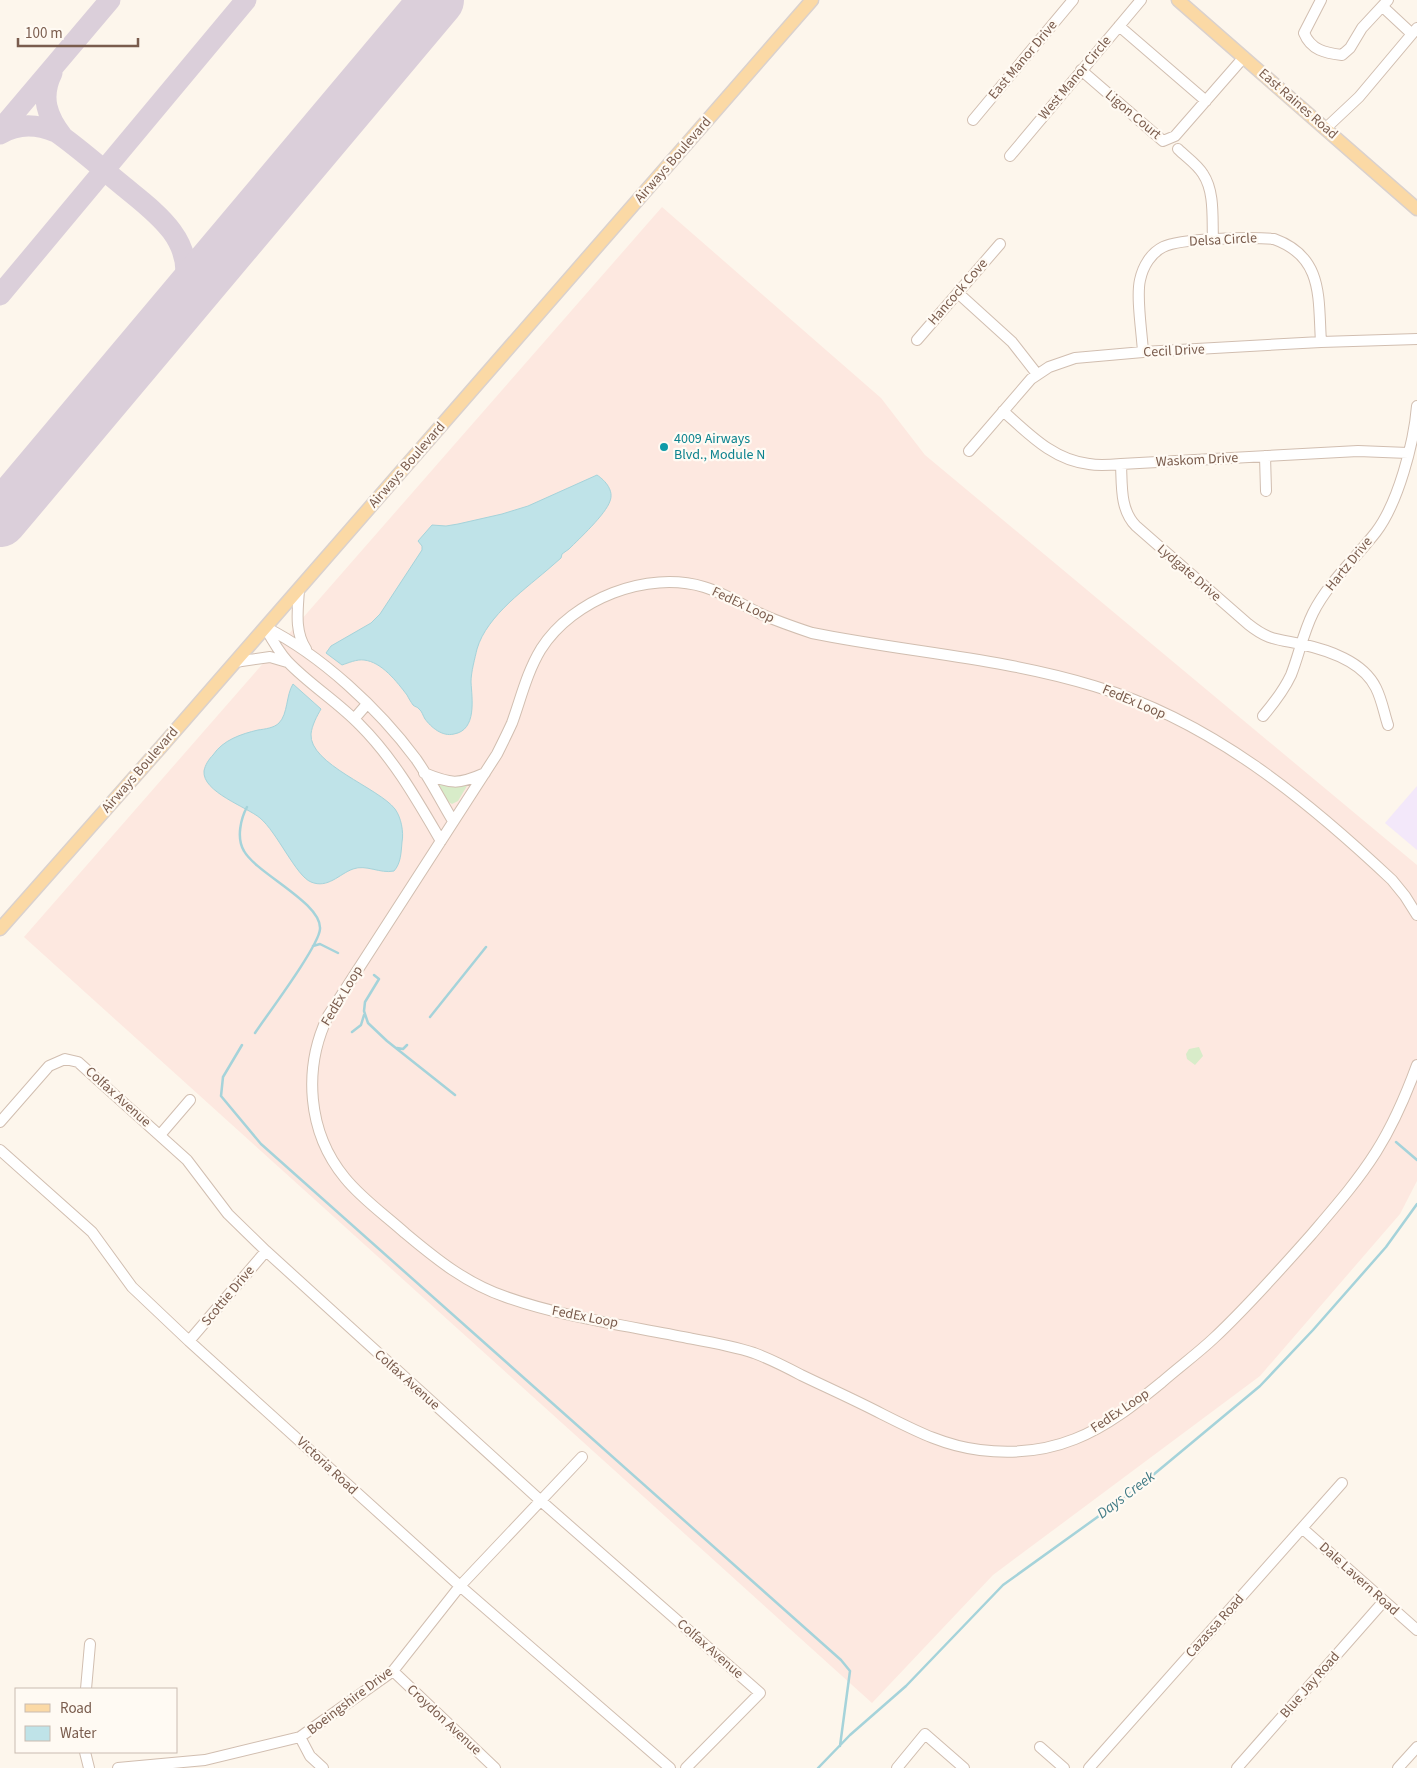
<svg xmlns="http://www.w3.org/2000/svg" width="1417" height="1768" font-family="'Source Sans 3',sans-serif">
<rect width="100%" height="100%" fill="#fdf6ec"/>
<!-- commercial -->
<path fill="#fde8e0" d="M662,207L881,398L925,455L1417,865V1181L1400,1214L1260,1376L993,1575L872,1703L24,937Z"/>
<!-- education -->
<path fill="#f3e8fa" d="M1417,786V850L1385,823Z"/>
<!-- green -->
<path fill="#d8ecc9" d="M440,784L465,785L467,786L458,801L452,804L447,801L438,786Z
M1199,1047L1203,1056L1195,1065L1187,1059L1186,1054L1189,1049Z"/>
<!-- water -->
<path fill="#bfe3e8" stroke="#a5d3da" d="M597,475C606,481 614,491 610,501C606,514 579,539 569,549L562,554L561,558L553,565C527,588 487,615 477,649C475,658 471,672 471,682C472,699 477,730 454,734C442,737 431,727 425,719C423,716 422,711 419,709C418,707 415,707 413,705C411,702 409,699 407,695C397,682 382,662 364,660C357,659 348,663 342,665L326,653L331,646L371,623L380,614L422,550V546L418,541L432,525L446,526L458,524L502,514L528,506Z
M293,684L321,709C317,716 312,725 311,734C309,764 379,788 395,809C401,817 404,832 402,842C401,853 401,863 394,871C380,874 366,864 353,869C339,874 328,889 311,882C296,876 277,832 260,818C247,807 202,792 204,771C205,765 209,759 213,755C223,740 241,734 258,730C265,729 274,728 279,723C288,714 286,695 293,684Z"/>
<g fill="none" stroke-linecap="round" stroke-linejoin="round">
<!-- stream -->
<path stroke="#a5d3da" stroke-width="2.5" d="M247,807C241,818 236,838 244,851C257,874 322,903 320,929C319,946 267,1015 255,1033
M313,946L320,944L338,953
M374,975L379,979L365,1002L364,1011L368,1023L387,1041L455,1095
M430,1017L486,947
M352,1032L361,1025L364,1015
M242,1045L223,1077L221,1096L261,1144L841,1660L850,1671L840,1746
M397,1048L403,1049L407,1045
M1396,1142L1417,1160
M818,1768L850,1735L906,1686L1003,1585L1135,1490L1260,1386L1313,1330L1386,1247L1417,1204"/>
<!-- taxiway -->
<path stroke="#dbcfda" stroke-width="21" d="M52,73C40,97 47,117 63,137
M0,130L110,0
M0,134C18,123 37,124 56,132C79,148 100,167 122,185C152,210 193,237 185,283C184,293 179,302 175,312
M0,295L246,0
M0,507L49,461"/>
<!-- runway -->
<path stroke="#dbcfda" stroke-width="54" d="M0,520L437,0"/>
<defs>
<path id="minor" d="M1321,0L1304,33C1311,50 1325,53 1342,55L1350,48L1362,28L1388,0
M1383,7L1412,34
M1119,26L1206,101
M1081,70L1163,141L1175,136L1244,57
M973,120L1073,0
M1326,128L1359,97L1417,28
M1178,149C1186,157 1197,164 1203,174C1215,192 1212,219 1213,240
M1010,156L1141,0
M958,293L1012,342L1037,374
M917,340L1000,244
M1143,352C1142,333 1136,297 1140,280C1143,266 1151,253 1163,247C1180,238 1253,237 1274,239C1324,257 1318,298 1321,342
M1003,411C1029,434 1053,460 1089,464C1099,466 1110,465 1121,464L1358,451L1408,453
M969,451L1031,379L1049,367L1075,358L1143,352L1321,342L1417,339
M1265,456L1266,491
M1121,464C1122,486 1120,510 1136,526L1248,624C1268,640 1276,639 1301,644C1328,650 1363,661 1376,688C1382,700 1384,713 1388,725
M299,589C298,609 294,631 306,649
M265,627C272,640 279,652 288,662C310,685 338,702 360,725C394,759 417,800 441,841
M265,627C321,655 379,709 416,759C430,779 441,801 453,821
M235,662L270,657L287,662
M1263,716C1274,703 1284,690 1291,675C1299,655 1303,633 1313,613C1328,583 1355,559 1376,532C1398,503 1414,443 1417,406
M354,719L367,704
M424,773C451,784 458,785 485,773
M1417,915L1405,896L1392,880C1306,799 1210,720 1094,686C1003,658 906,652 812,633C794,627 776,621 759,613C741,604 724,593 704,587C647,570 573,599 541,649C527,672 521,698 512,723C507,734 502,744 497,754L328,1016C303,1068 307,1132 345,1178C362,1199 385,1215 405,1233C436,1259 467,1284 506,1297C562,1317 629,1326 688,1338C710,1342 733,1346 754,1353C770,1359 786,1367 801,1375C828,1388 855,1400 882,1414C914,1430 944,1446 980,1450C1012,1454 1045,1451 1075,1439C1108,1426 1135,1404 1162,1382C1179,1367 1197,1354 1214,1338C1248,1306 1280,1270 1311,1235C1334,1208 1357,1182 1376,1152C1393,1125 1406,1095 1417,1065
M0,1122L49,1066L65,1059L78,1062L187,1160L228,1214L266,1251L541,1501L760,1693L686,1768
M160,1135L190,1100
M0,1150L92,1232L132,1287L189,1341L460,1586L670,1768
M189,1341L266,1251
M1302,1528L1417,1630
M393,1671L495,1768
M86,1689L90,1644
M300,1737L310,1756L323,1768
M1040,1747L1064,1768
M85,1752L89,1768
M118,1768L205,1760L300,1737L393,1671L460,1586L582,1457
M897,1768L925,1734L964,1768
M1089,1768L1342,1483
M1237,1768L1383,1602
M1398,1768L1417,1747"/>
<path id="major" d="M1178,0L1417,209
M0,929L161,747L812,0"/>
</defs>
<!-- minor casing -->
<use href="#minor" stroke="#d1beb0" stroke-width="12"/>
<!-- major casing -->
<use href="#major" stroke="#dad1cd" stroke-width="15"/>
<!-- minor -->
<use href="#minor" stroke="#fff" stroke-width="10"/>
<!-- major -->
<use href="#major" stroke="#fbd9a5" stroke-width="12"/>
</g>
<!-- markers -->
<circle fill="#0f9aa8" stroke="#fffaf3" stroke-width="2" cx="664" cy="447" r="5"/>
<g text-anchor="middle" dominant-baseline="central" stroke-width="4.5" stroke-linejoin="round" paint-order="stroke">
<!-- street labels -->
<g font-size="14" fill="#7a5c4d" stroke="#fffaf3">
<text transform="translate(1023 60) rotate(-50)">East Manor Drive</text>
<text transform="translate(1075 78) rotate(-50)">West Manor Circle</text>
<text transform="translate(1298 104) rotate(41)">East Raines Road</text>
<text transform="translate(1133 115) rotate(40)">Ligon Court</text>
<text transform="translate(673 160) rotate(-49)">Airways Boulevard</text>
<text transform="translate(1223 240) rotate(-3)">Delsa Circle</text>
<text transform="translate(958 292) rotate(-49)">Hancock Cove</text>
<text transform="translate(1174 351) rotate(-3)">Cecil Drive</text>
<text transform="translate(1197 460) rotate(-3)">Waskom Drive</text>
<text transform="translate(407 465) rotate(-49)">Airways Boulevard</text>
<text transform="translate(1349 564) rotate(-51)">Hartz Drive</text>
<text transform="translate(1189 573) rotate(41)">Lydgate Drive</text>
<text transform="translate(743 605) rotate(25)">FedEx Loop</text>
<text transform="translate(1134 702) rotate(23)">FedEx Loop</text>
<text transform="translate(140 770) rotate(-49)">Airways Boulevard</text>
<text transform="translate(342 996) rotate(-59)">FedEx Loop</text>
<text transform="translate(118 1097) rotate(42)">Colfax Avenue</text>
<text transform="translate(228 1296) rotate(-50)">Scottie Drive</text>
<text transform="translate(585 1317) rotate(11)">FedEx Loop</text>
<text transform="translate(407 1380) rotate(42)">Colfax Avenue</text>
<text transform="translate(1120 1411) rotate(-34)">FedEx Loop</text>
<text transform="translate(327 1466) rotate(43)">Victoria Road</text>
<text transform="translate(1359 1579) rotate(42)">Dale Lavern Road</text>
<text transform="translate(1215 1626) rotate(-48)">Cazassa Road</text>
<text transform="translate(710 1649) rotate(41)">Colfax Avenue</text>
<text transform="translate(1310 1685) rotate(-49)">Blue Jay Road</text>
<text transform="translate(350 1701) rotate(-37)">Boeingshire Drive</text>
<text transform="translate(444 1720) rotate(43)">Croydon Avenue</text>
</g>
<!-- culture labels -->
<g font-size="14" fill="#0d838f" stroke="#fffaf3" text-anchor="start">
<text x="674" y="439">4009 Airways<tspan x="674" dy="16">Blvd., Module N</tspan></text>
</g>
<!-- water labels -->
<g font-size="15" font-style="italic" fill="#437c86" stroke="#fffaf3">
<text transform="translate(1126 1495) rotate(-37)">Days Creek</text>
</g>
</g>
<!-- legend -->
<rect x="15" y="1688" width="162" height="65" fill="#fffaf3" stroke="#cabbb1"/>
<rect x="25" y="1704" width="25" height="8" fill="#fbd9a5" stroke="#cabbb1"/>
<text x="60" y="1713" font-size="15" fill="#7a5c4d">Road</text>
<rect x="25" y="1726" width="25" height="15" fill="#bfe3e8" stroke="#cabbb1"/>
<text x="60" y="1738" font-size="15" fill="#7a5c4d">Water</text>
<!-- scale -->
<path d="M18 38v8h120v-8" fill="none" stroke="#7a5c4d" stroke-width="2.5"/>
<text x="25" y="38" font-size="15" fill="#7a5c4d" stroke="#fffaf3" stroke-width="4" paint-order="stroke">100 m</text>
</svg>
